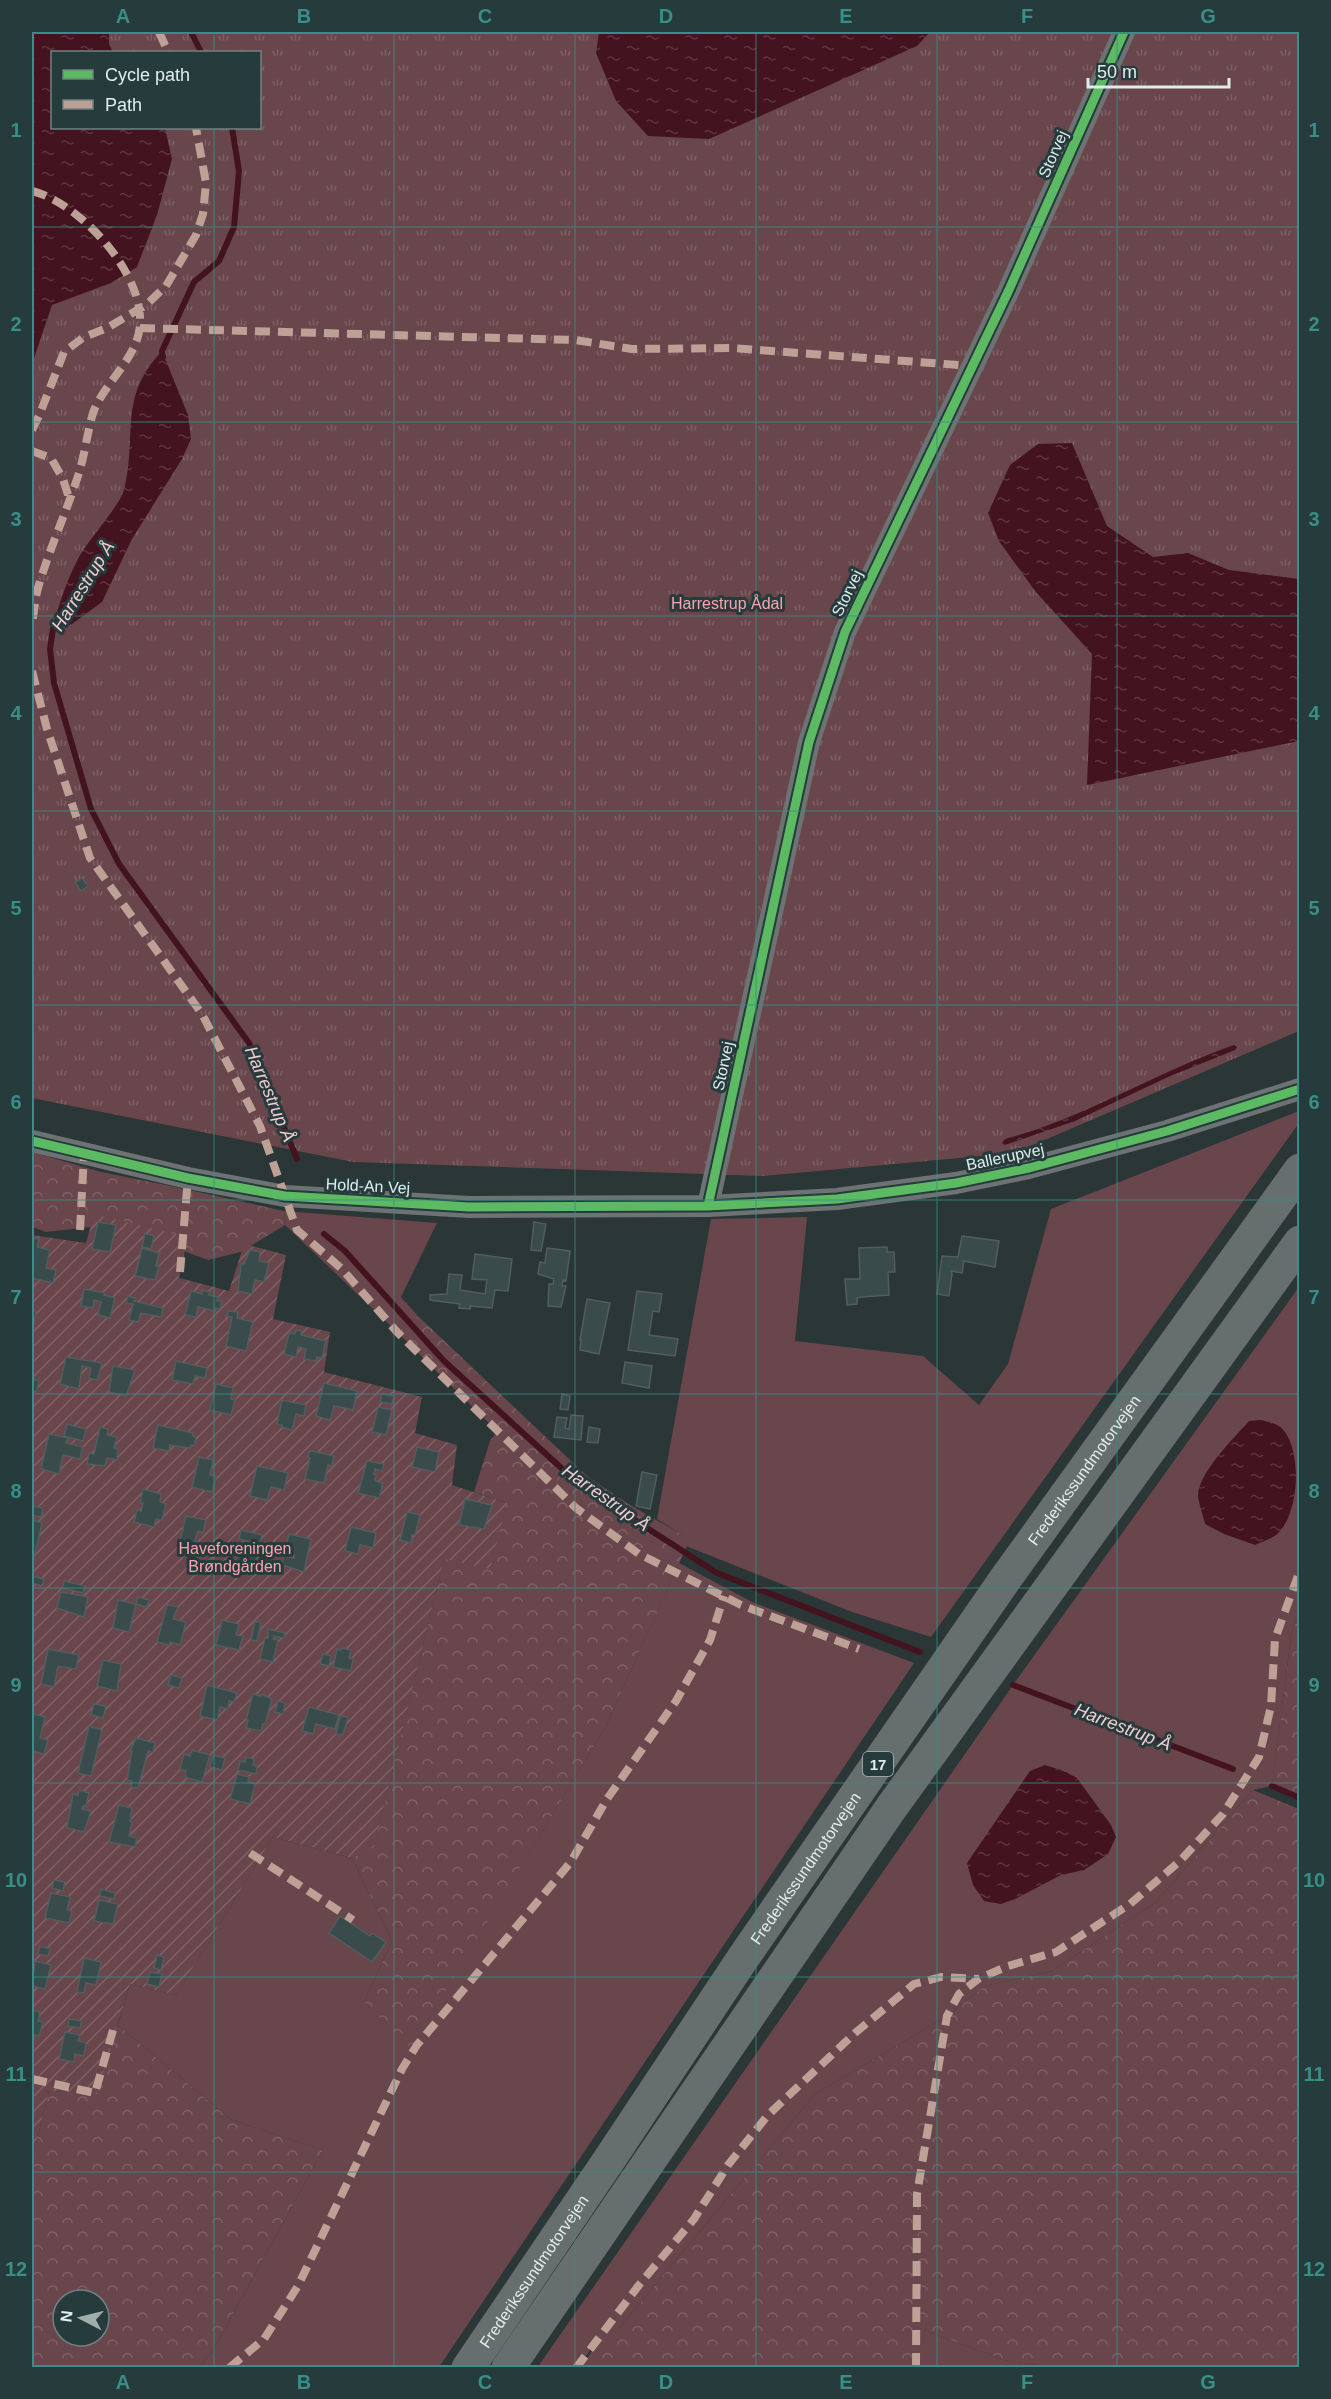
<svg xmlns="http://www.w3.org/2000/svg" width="1331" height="2399" font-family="Helvetica,sans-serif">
<defs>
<pattern id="forest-crowns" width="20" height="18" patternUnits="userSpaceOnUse" patternTransform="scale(1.5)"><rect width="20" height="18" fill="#68464c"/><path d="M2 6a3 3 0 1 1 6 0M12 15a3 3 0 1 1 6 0" fill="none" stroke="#7d6166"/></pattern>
<pattern id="park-tufts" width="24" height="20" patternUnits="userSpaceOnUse" patternTransform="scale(1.5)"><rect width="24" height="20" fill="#68464c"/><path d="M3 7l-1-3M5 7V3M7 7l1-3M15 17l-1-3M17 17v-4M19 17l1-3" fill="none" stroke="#7d6166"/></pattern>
<pattern id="garden-furrows" width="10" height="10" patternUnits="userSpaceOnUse" patternTransform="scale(1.5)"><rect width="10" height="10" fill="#68464c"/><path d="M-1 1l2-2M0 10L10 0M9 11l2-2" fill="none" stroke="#7d6166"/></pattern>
<pattern id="water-ripples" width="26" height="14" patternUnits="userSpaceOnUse" patternTransform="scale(1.5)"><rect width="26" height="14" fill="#431420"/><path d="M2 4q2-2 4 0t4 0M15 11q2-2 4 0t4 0" fill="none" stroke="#5e3641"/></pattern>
</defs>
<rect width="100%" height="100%" fill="#2b3636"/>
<!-- grass -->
<path fill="#68464c" d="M1299,1111V1123L931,1637L852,1612L686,1546L689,1539L657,1519L711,1219L807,1217L795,1341L923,1356L979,1405L1008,1364L1051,1209Z
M284,1211L437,1223L401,1297L418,1316L397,1332L285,1225Z
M1299,1287V1614L1291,1636L1272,1786L1253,1790L1156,1902L1052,1971L985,1986L947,2016L815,2094L619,2328L590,2350L579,2367L537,2368L1013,1685Z
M679,1563L752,1602L914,1663L439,2367H199L212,2352L323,2150L230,2119L118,2025L130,1984L176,1995L273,1837L352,1858L392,1941L364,2002L411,2047L606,1726Z
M916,2327L1004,2360L1050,2367H916Z"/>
<!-- forest -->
<path fill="url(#forest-crowns)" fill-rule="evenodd" d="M32,1152L101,1172L171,1186L284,1211L285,1225L241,1252L208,1260L129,1231L98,1226L46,1232L32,1227Z
M418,1316L588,1477L630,1505L690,1539L606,1726L411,2048L364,2002L392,1941L352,1858L374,1846L444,1559L507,1503L474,1492L490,1441L497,1431L397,1332Z
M1299,1614V1797L1272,1785L1291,1636Z
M1253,1790L1299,1809V2367H1050L1004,2360L916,2327V2367H582L598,2341L619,2328L815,2094L947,2016L985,1986L1052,1971L1156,1902Z
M118,2025L230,2119L323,2150L212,2352L199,2367L32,2368V2160L49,2091L95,2093ZM63,2300H99V2336H63Z"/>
<!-- park -->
<path fill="url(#park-tufts)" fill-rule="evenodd" d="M32,32H1299V1031L1014,1153L763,1176L353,1162L32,1098ZM52,52H260V128H52Z"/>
<!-- garden -->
<path fill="url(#garden-furrows)" d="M94,1214L188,1237L179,1278L229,1291L244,1244L286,1255L273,1319L330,1332L324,1372L422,1397L415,1433L457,1445L452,1485L507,1503L490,1569L444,1559L374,1847L352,1858L273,1837L176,1995L130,1984L97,2094L49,2091L32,2160V1235L86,1243Z"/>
<!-- water -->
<path fill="url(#water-ripples)" d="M32,32H109V44L113,52H52V128H165L172,159L157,215L137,267L111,283L52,305L32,364Z
M599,32H930L917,46L709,139L648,136L616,101L596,53Z
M162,351L188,415L191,439L182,459L132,539L102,602L72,624L53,629C58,606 67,580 78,559C87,541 119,507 124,490C138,436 117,398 162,351Z
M1072,443L1107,526L1153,557L1188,553L1229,570L1299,579V741L1087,785L1092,654L1035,591L999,541L988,513L1010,465L1038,444Z
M1234,1045L1237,1047L1235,1050L1168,1077L1075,1121L1005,1145L1002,1143L1005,1139C1085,1118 1156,1072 1234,1045Z
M1261,1420C1267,1422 1275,1423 1279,1426C1304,1445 1300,1516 1276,1535C1271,1539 1261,1542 1255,1545L1224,1534L1205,1524C1203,1515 1199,1504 1198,1496C1198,1473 1234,1438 1249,1421Z
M1045,1765L1064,1771L1077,1778L1111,1825L1116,1837L1108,1854L1084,1870L1061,1875L1015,1899L1001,1904L984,1901L973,1885L967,1863L1030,1771Z"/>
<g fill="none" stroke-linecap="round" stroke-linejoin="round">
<!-- stream -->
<path stroke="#431420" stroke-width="6" d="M191,32L201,52
M163,357L162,351L194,282L219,261L234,227L239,171L232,128
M57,622L53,629L50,649L54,683L91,809L119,864L249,1043L297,1159
M324,1234L345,1251L444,1361L580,1485L717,1573L920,1652
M1013,1685L1233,1769
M1272,1786L1300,1798"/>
</g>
<!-- building -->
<path fill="#394b4b" stroke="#545d5d" stroke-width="1.5" d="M82,878L88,886L81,891L75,883Z
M98,1222L116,1225L110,1252L92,1249Z
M534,1222L546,1224L541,1251L531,1250Z
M145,1233L154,1236L151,1249L142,1247Z
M962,1236L999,1241L995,1267L964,1261L962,1273L951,1271L952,1274L949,1296L937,1294L942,1256L958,1257Z
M32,1238L39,1239L37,1247L50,1250L46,1268L56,1270L53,1283L32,1278Z
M887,1247V1252H894L895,1272H888L889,1295L861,1297L857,1298V1304L847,1305L845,1279H860L859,1248Z
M142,1248L159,1253L156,1266H159L155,1280L135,1276Z
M547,1248L570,1251L566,1281L563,1280L562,1286H566L561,1307L548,1306L549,1284H553L554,1279L538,1274L540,1262L545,1263Z
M250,1250L260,1252L259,1261L269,1263L264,1282L255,1280L252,1294L238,1291L241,1264H244Z
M475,1254L512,1259L508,1291L495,1290L492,1308L470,1306V1309L459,1308L460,1304L430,1300V1295L447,1294L449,1274L462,1275L460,1290L485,1294L487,1280L472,1279Z
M84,1289L105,1293L104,1295L115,1298L110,1318L98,1315L101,1302L94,1300L93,1308L81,1306Z
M202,1290L210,1292L209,1295L218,1297L217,1301H222L220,1309L215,1308V1311L198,1307L196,1317L185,1315L191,1291L202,1294Z
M637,1291L662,1294L659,1312L653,1311L649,1335L678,1339L675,1356L628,1350Z
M128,1296L135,1298L134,1301L163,1308L161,1317L141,1313L138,1322L129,1320L133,1304L126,1303Z
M587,1299L610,1303L599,1354L580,1350L581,1340H580Z
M32,1310L36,1311L32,1332Z
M228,1311L238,1312L237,1318L253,1322L246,1351L226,1346L232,1317L227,1316Z
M296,1330L302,1331L301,1335L326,1341L322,1358L317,1357L316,1361L304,1359L306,1349L298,1347L296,1357L284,1354L289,1333L295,1334Z
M66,1357L102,1363L98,1378L96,1380L89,1378L91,1368L82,1366L79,1389L60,1384Z
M176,1361L207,1368L205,1378L195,1376L193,1384L172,1380Z
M625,1362L652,1366L649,1388L622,1383Z
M113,1366L135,1370L126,1396L109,1392Z
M32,1379L39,1381L36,1392L32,1391Z
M324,1383L357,1391L353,1410L334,1406L330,1420L316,1416Z
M216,1384L233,1388L231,1399L235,1400L231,1415L210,1410Z
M382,1394L394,1396L392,1404L380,1402Z
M562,1394L570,1396L568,1410L560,1409Z
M282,1400L306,1405L304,1416L296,1414L292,1430L282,1427V1425L277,1424Z
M378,1407L392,1410L386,1435L372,1432Z
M571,1415L583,1416L581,1440L554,1437L557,1417L567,1418L565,1428L569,1429Z
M67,1424L86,1429L83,1441L64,1436Z
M158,1425L193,1433V1436L196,1437L194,1446L191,1445L190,1448L170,1445L169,1451L153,1448Z
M100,1427L108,1429L107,1435L117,1437L114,1448L118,1449L117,1460L107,1458L105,1466L87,1464L89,1453L94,1454Z
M589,1427L600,1429L598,1443L587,1442Z
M49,1434L68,1438L66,1443L83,1447L80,1459L63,1455L59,1474L41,1469Z
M417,1447L439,1452L435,1472L412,1467Z
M312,1451L334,1456L332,1466L328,1465L324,1483L305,1479L310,1458H308L309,1452Z
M199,1457L213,1460L210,1475L216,1476L212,1492L192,1487Z
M367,1461L384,1464L382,1471L375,1469L374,1474L376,1475L375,1481L383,1483L379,1498L358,1493Z
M257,1466L288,1473L284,1490L271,1487L267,1500L250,1496Z
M642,1472L657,1475L650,1509L636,1506Z
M143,1489L161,1494L160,1502L166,1504L162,1520L156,1519L154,1527L134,1522L137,1510L141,1511L143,1503H140Z
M465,1499L492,1505L484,1529L459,1525Z
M32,1506L43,1508L41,1517L32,1515Z
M407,1512L420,1515L415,1535H412L411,1543L400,1540Z
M186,1516L206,1520L203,1533L198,1531L194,1544L180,1541Z
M32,1520L42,1523L33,1562H32Z
M351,1527L376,1533L373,1548L360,1545L358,1554L345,1551Z
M241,1530L262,1535L260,1544L239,1539Z
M289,1534L311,1539L304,1572L282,1565L284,1556L294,1558V1555L284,1553Z
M240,1545L259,1549L253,1573L234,1569Z
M179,1547L192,1549L190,1556L177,1552Z
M32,1576L44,1579L42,1586L32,1583Z
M64,1581L85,1586L83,1593L63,1588Z
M61,1592L88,1597L84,1617L57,1608Z
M138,1597L149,1600L147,1607L136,1604Z
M118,1600L136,1604L129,1632L113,1628Z
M167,1605L178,1607L173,1619L186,1622L180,1645L170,1642L169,1645L157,1642Z
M222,1620L239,1624L236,1635L243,1636L239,1650L216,1645Z
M255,1621L261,1623L257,1641L251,1640Z
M268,1629L285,1633L284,1638L274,1636L273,1639L278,1640L273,1662L260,1659L265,1638H268Z
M342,1648L351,1650L349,1658L353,1659L351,1671L333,1667L337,1649L341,1650Z
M48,1649L79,1655L76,1669L58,1666L54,1687L41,1684Z
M323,1654L331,1656L329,1666L320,1664Z
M103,1660L121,1664L117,1691L97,1686Z
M171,1675L182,1678L179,1688L168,1685Z
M207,1685L237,1693L234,1702L229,1701L228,1709L220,1707L217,1720L200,1716Z
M253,1694L260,1696L261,1694L272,1699L265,1724H263L261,1731L246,1728L248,1720H246Z
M278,1701L285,1703L283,1714L275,1712Z
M94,1704L106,1706L103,1718L91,1715Z
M309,1707L339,1715L335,1729L316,1724L313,1734L302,1731Z
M34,1714L45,1717L40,1738L48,1740L44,1754L32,1751V1721Z
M343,1716L348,1717L345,1728L342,1735L336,1734L340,1717Z
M89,1726L102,1730L91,1776L78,1773Z
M136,1738L155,1743L153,1752L148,1751L138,1788L131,1787L132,1781L127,1780L132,1751H130Z
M192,1750L210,1755L202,1782L185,1777L186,1771L180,1769L184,1754L190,1756Z
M213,1755L225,1758L222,1770L210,1767Z
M246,1757L254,1759L253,1765L257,1766L256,1774L238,1770L240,1761L245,1762Z
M237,1774L249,1777L248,1782L255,1784L250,1804L230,1799Z
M79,1790L89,1793L86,1806H83L82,1809L91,1811L84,1832L67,1828L73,1794L78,1795Z
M119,1805L132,1808L130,1821L132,1822L129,1836L137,1838L135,1847L109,1842Z
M54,1880L65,1882L63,1891L52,1888Z
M101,1889L115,1893L114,1899L100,1896Z
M51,1893L70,1897L67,1910L72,1911L69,1923L45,1918Z
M99,1900L118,1904L113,1924L94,1921Z
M340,1916L370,1936L372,1933L386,1942L372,1962L329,1933Z
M40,1946L50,1949L48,1956L38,1954Z
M157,1955L164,1957L161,1970L154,1968Z
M84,1958L101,1962L96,1985L86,1983L84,1993L77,1992Z
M35,1961L51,1965L45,1989L32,1986Z
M150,1972L162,1974L159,1987L147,1984Z
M32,2010L40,2012L38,2021L43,2022L39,2036L35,2035L33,2043Z
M69,2019L82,2021L80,2028L68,2026Z
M65,2032L80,2035L78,2041L86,2043L84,2056L75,2054L74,2062L59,2059Z"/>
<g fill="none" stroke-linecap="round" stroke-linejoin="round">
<!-- street -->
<path stroke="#6d7272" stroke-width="22" d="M32,1141L188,1178L285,1196L469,1207L708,1206L837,1199L956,1183L1029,1168L1167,1131L1300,1089
M708,1206L809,742L845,632L1008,292L1124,32"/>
<!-- highway -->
<g stroke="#666e6e" stroke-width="33">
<path id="s1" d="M468,2368L609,2160L743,1958L1006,1578L1300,1170"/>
<path d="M508,2368L891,1808L1300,1242"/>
</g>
<!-- quiet -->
<path stroke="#bda197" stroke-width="8" stroke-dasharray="15 8" stroke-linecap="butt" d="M159,32L168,52
M32,191C80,203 144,273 140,325C138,358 103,384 93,413C87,433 85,455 78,476C66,513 49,550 38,588C35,599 34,612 32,624
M140,328L575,340L632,349L732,348L972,366
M32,430L39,416L64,352L84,337L107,328L146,305L166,286L196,235L203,214L206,183L196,128
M32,451L51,458L63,479L70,501
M32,671L47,729L90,858L202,1014L260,1126L297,1230L342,1269L397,1332L576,1508L639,1554L741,1605L859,1649
M80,1230L84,1154
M180,1272L188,1178
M250,1853L353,1920
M32,2079L95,2093L115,2023
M229,2368L264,2339L298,2286L402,2069L417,2045L570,1863L607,1799L676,1701L710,1640L724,1596
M576,2368L639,2285L694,2219L728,2165L768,2115L855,2033L914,1984L941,1977L978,1979
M916,2368L917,2194L947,2016L959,1994L978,1979L1008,1966L1056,1952L1130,1904L1180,1861L1223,1814L1259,1757L1271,1706L1275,1639L1300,1570"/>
<defs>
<path id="cycleway" d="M32,1141L188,1178L285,1196L469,1207L708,1206L837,1199L956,1183L1029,1168L1167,1131L1300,1089
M708,1206L809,742L845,632L1008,292L1124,32"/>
</defs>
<!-- cycleway casing -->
<use href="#cycleway" stroke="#263b3b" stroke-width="13"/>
<!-- cycleway -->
<use href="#cycleway" stroke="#5cba63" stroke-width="9"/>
</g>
<!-- grid -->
<path fill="none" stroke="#398e87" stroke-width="1.5" stroke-opacity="0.55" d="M214,32V52M394,32V2368M575,32V2368M756,32V2368M937,32V2368M1117,32V2368M214,128V2368M32,227H1300M32,422H1300M32,616H1300M32,811H1300M32,1005H1300M32,1200H1300M32,1394H1300M32,1588H1300M32,1783H1300M32,1977H1300M32,2172H1300"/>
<g text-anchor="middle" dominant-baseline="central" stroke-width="6" stroke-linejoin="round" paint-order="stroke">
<!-- shield labels -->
<rect fill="#263b3b" stroke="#a8b8b7" stroke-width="1.5" x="863" y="1752" width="30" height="24" rx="4.5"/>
<g font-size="15" font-weight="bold" fill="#e0edec">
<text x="878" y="1764">17</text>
</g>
<!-- street labels -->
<g font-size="16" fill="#e0edec" stroke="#263b3b">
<text transform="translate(1053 154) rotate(-66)">Storvej</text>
<text transform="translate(847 593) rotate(-64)">Storvej</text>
<text transform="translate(723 1066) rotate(-78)">Storvej</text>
<text transform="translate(1005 1157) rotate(-12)">Ballerupvej</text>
<text transform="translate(368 1186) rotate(3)">Hold-An Vej</text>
<text stroke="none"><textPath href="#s1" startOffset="1089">Frederikssundmotorvejen</textPath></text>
<text stroke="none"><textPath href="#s1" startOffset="603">Frederikssundmotorvejen</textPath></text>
<text stroke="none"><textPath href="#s1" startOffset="117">Frederikssundmotorvejen</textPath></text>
</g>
<!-- park labels -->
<g font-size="16" fill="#fea1b0" stroke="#263b3b">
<text x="727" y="603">Harrestrup Ådal</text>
<text x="235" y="1548">Haveforeningen<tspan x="235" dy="18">Brøndgården</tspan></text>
</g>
<!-- water labels -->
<g font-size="18" font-style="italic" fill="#f3ccd1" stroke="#263b3b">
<text transform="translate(83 586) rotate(-58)">Harrestrup Å</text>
<text transform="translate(270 1094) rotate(67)">Harrestrup Å</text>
<text transform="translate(606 1498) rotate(35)">Harrestrup Å</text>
<text transform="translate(1123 1727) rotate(21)">Harrestrup Å</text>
</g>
</g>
<!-- border -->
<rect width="1331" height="2399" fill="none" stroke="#263b3b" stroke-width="66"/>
<!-- legend -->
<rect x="51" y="51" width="210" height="78" fill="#263b3b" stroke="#708282" stroke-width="1.5"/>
<rect x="63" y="70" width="30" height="9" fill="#5cba63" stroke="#708282" stroke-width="1.5"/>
<text x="105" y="81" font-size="18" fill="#e0edec">Cycle path</text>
<rect x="63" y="100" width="30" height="9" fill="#bda197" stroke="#708282" stroke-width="1.5"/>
<text x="105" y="111" font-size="18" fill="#e0edec">Path</text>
<!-- north arrow -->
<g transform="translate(81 2318) rotate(277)"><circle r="28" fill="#263b3b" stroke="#708282" stroke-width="1.5"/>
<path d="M0-4.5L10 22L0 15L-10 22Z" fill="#a1adac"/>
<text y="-9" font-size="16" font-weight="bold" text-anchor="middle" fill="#e0edec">N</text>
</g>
<!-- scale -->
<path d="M1088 78v9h141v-9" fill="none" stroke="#e0edec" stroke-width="3"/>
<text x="1097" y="78" font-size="18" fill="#e0edec" stroke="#263b3b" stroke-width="4.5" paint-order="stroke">50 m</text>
<rect x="33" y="33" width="1265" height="2333" fill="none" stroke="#398e87" stroke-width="2"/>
<g font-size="20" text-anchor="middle" font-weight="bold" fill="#398e87">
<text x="123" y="23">A</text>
<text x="304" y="23">B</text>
<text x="485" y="23">C</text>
<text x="666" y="23">D</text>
<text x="846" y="23">E</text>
<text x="1027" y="23">F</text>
<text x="1208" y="23">G</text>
<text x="16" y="137">1</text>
<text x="1314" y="137">1</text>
<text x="16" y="331">2</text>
<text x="1314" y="331">2</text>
<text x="16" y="526">3</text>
<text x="1314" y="526">3</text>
<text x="16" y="720">4</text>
<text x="1314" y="720">4</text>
<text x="16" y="915">5</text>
<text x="1314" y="915">5</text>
<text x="16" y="1109">6</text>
<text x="1314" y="1109">6</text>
<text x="16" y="1304">7</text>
<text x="1314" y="1304">7</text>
<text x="16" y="1498">8</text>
<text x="1314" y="1498">8</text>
<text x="16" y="1692">9</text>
<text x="1314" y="1692">9</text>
<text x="16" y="1887">10</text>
<text x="1314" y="1887">10</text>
<text x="16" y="2081">11</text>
<text x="1314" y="2081">11</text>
<text x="16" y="2276">12</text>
<text x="1314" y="2276">12</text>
<text x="123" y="2389">A</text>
<text x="304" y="2389">B</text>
<text x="485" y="2389">C</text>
<text x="666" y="2389">D</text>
<text x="846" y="2389">E</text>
<text x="1027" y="2389">F</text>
<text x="1208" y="2389">G</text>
</g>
</svg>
